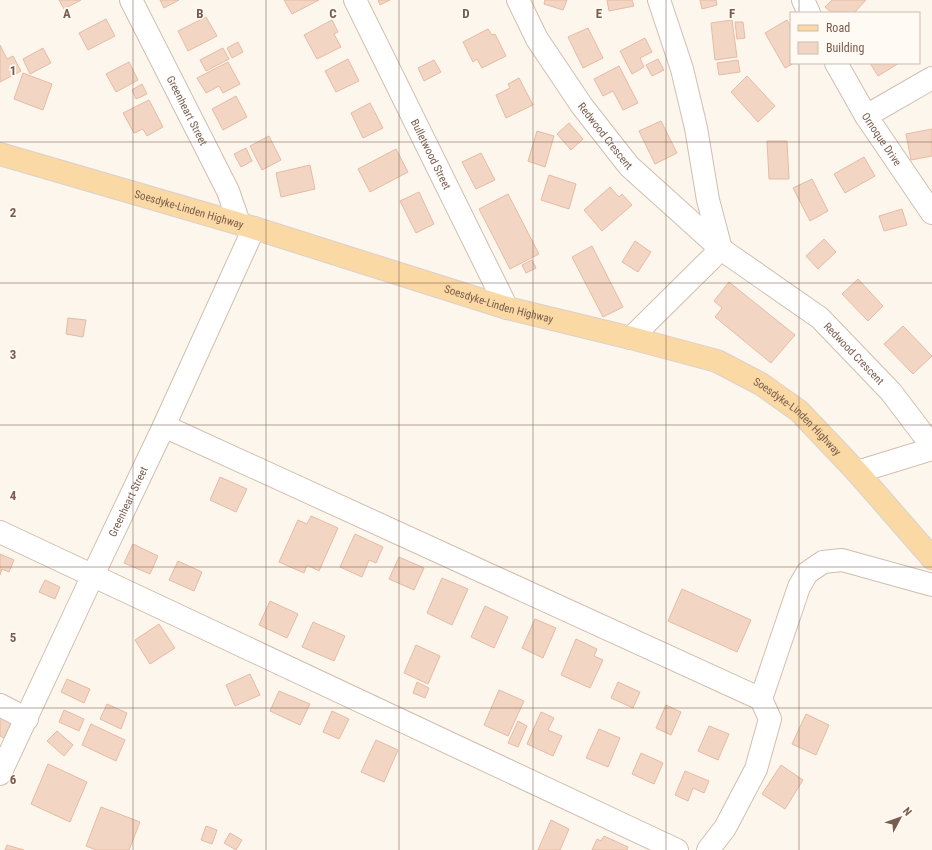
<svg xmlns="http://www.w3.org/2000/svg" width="932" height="850" font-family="'Roboto Condensed',sans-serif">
<rect width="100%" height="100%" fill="#fdf6ec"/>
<!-- building -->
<path fill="#f3d5c3" stroke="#e6bba3" d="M59,0H81L64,9Z
M160,0H179L164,8Z
M284,0H319L292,14Z
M378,0H390L380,5Z
M545,0H567L563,10L544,4Z
M607,0H632L634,6L609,11Z
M700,0H716L717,5L702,9Z
M832,0H866L854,13H832L825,7Z
M206,17L217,36L188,51L178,31Z
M106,19L115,36L88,50L79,33Z
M332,20L338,32L334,34L341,47L317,59L304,35Z
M732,20L737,57L715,60L711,23Z
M787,20L791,27V63H794L785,68L765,33Z
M735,22H743L745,38L737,39Z
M588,28L603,58L583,68L568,37Z
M488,29L492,35L495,34L506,56L482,68L477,59L473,62L463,42Z
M645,38L652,52L640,58L644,67L632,74L620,51Z
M238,42L243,52L232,58L227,48Z
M0,45L7,59L13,56L21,71L0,82Z
M43,48L51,63L30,74L23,59Z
M223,48L229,59L206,71L200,60Z
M348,59L359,81L336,92L325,71Z
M658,59L664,70L652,76L646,65Z
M434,60L441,72L424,81L418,68Z
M738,60L740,72L719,75L717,63Z
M129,62L138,80L116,92L106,74Z
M228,62L240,84L223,93L219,86L206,93L197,78Z
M870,63H899L878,76Z
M619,66L638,103L623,110L613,91L603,96L594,79Z
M23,73L52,84L43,110L14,99Z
M747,76L775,106L758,122L731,92Z
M519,78L533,105L506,118L496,95L510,88L508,84Z
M142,84L147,94L136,99L132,90Z
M236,96L247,117L223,130L212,109Z
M149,100L163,127L147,136L143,129L134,133L123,113Z
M370,103L383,128L363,138L351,113Z
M661,121L677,153L655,164L639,131Z
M569,123L583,139L571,150L557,134Z
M932,129V156L911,160L906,134Z
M537,131L554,136L545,167L528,161Z
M269,136L281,160L262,170L250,146Z
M767,141H787L789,179H769Z
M246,148L252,161L241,167L234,154Z
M396,149L408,172L370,192L358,169Z
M481,153L495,180L476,189L462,162Z
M864,157L875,176L845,193L834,174Z
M310,165L315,189L281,197L276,173Z
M549,175L576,184L569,209L541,200Z
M812,179L828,211L810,221L793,188Z
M610,187L619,197L622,194L632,205L602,231L584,210Z
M419,192L434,224L416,233L400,201Z
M508,194L539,254L510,269L479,209Z
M902,209L907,225L884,231L879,216Z
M824,239L836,252L818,269L806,256Z
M635,241L651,252L638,272L622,262Z
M592,246L623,307L603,317L572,257Z
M532,260L536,268L526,273L522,265Z
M858,279L883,306L868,321L842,294Z
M729,282L795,335L771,363L715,317L722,308L714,301Z
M68,318L86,320L83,337L66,334Z
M903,326L932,356L913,374L884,344Z
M220,477L247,489L236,512L210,500Z
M311,516L338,528L319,571L307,565L304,573L279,562L298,520L307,524Z
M355,534L383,547L376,563L369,560L362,577L340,567Z
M133,544L158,556L150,574L124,563Z
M0,554L14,560L9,572L2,569L0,575Z
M399,557L424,568L414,590L389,579Z
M178,561L202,572L194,591L169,580Z
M442,578L468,589L452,625L427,613Z
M45,580L60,587L55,599L39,592Z
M682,589L751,620L737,652L668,621Z
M270,601L298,614L287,638L259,625Z
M485,606L508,617L494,648L471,637Z
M535,619L556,628L543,658L522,648Z
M313,622L345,636L334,661L302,647Z
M159,624L175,648L150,664L135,640Z
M576,639L597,649L594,656L603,660L590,688L561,675Z
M416,645L440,656L428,684L404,673Z
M250,674L260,695L235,706L226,685Z
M67,679L90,689L84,703L61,692Z
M417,682L429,688L425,698L413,693Z
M618,682L640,692L633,708L611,698Z
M499,690L524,701L508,736L484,725Z
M279,691L310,704L300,725L270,711Z
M107,704L127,713L121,729L100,719Z
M666,705L681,712L671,735L656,728Z
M64,710L84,719L79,731L59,722Z
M332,711L349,719L339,739L323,732Z
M541,712L554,718L548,730L562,736L553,756L527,744Z
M806,714L829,725L816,755L792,744Z
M0,716L12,721L4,738L0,736Z
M518,721L527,726L518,747L508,743Z
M91,724L125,740L116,761L82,745Z
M709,726L729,734L718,760L698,751Z
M599,729L620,738L608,767L586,758Z
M57,731L73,745L64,756L47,741Z
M376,740L398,750L384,782L361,772Z
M641,753L663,763L654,784L632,774Z
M48,764L87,782L70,822L31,804Z
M781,765L803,780L785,809L762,794Z
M685,771L709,781L704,793L693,788L688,801L675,795Z
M101,807L140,822L129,850H96L86,846Z
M551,820L569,829L560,850H538Z
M206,826L217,830L212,844L201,840Z
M230,833L242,840L236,850L224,843Z
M604,836L628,847L627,850H592L597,839L601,841Z
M7,845L24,850H5Z"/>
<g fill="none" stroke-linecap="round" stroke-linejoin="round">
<defs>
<g id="street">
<path id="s1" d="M131,0L228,191L239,223"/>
<path id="s2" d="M355,0L507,308"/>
<path id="s3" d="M518,0L537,39L582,106L629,166L721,249L820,318L891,392L932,446"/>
<path d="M659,0L682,69L696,128L708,200L721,249"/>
<path d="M803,0L809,13"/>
<path id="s4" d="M836,63L866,116L932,213"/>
<path d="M866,116L932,78"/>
<path d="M631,338L721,249"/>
<path d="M164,426L761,699L770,719L756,769L725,828L708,850"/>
<path d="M857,472L932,449"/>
<path d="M0,532L677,850"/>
<path d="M761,699L799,587L807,573L823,562L842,560L932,585"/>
<path d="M0,705L27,719"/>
<path id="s5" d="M0,774L93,575L164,426L254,228"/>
</g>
<g id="primary">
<path id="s6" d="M0,154L254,228L507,308L631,338L717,361L761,384L799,411L857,472L932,558"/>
</g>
</defs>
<!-- street casing -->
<use href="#street" stroke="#d1beb0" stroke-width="24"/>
<!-- primary casing -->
<use href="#primary" stroke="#dad1cd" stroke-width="24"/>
<!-- street -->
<use href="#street" stroke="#fff" stroke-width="22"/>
<!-- primary -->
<use href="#primary" stroke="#fbd9a5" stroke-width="22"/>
</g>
<!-- grid -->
<path fill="none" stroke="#7a5c4d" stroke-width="1" stroke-opacity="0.55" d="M133,0V850M266,0V850M399,0V850M533,0V850M666,0V850M799,0V13M799,63V850M0,142H932M0,283H932M0,425H932M0,567H932M0,708H932"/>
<g text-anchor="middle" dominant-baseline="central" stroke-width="3.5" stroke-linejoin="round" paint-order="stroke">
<!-- street labels -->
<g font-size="11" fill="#7a5c4d" stroke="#fffaf3">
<text stroke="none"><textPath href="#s1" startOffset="124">Greenheart Street</textPath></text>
<text stroke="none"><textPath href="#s3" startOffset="162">Redwood Crescent</textPath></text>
<text stroke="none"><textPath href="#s4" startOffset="89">Ornoque Drive</textPath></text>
<text stroke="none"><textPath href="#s2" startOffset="172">Bulletwood Street</textPath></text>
<text stroke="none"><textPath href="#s6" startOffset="197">Soesdyke-Linden Highway</textPath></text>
<text stroke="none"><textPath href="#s6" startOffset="521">Soesdyke-Linden Highway</textPath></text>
<text stroke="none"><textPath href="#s3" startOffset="494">Redwood Crescent</textPath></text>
<text stroke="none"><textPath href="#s6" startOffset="845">Soesdyke-Linden Highway</textPath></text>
<text stroke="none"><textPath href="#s5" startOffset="301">Greenheart Street</textPath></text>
</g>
</g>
<g font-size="13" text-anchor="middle" font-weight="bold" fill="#7a5c4d" stroke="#fffaf3" stroke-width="3.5" stroke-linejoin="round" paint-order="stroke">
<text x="67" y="18">A</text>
<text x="200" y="18">B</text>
<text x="333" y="18">C</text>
<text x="466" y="18">D</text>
<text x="599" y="18">E</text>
<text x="732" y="18">F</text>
<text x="13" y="75">1</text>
<text x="13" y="217">2</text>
<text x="13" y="359">3</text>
<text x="13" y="500">4</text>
<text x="13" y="642">5</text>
<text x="13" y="784">6</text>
</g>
<!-- legend -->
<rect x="790" y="12" width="130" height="52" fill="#fffaf3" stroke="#cabbb1"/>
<rect x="798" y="25" width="20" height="6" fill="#fbd9a5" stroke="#cabbb1"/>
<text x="826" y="32" font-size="12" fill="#7a5c4d">Road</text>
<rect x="798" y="42" width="20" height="12" fill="#f3d5c3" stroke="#cabbb1"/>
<text x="826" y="52" font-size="12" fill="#7a5c4d">Building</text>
<!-- north arrow -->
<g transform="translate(900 818) rotate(49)" stroke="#fffaf3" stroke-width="3" paint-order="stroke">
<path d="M0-3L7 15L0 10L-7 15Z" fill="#7a5c4d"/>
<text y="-6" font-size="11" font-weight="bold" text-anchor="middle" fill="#7a5c4d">N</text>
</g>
</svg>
